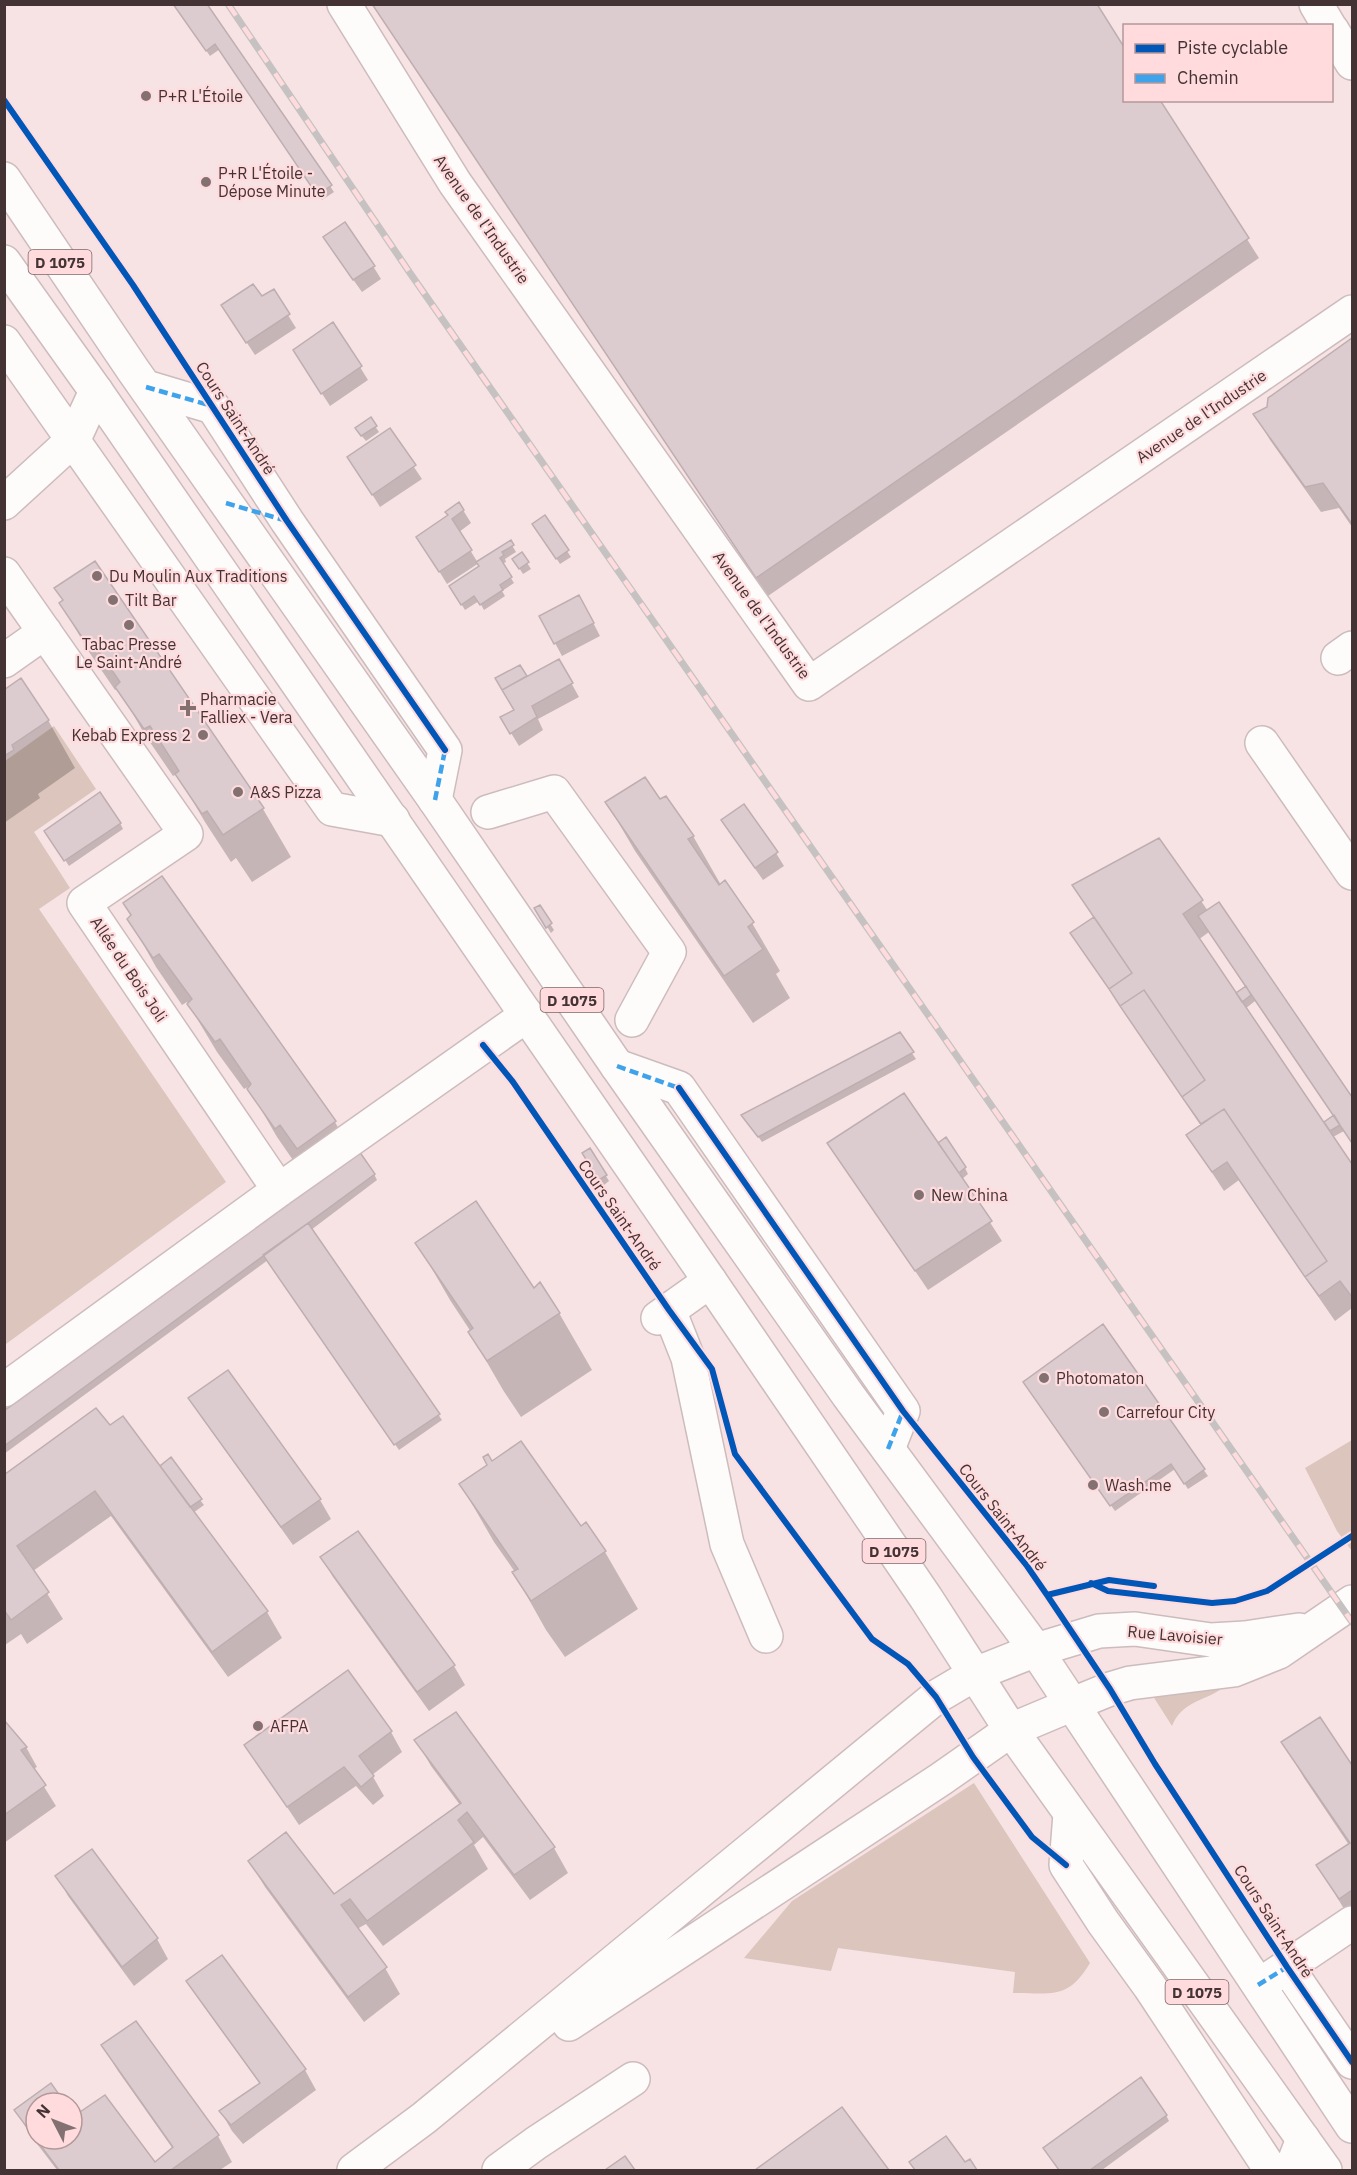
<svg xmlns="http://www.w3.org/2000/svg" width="1357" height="2175" font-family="'IBM Plex Sans',sans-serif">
<rect width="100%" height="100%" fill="#f7e3e4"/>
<!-- green -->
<path fill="#dcc5bc" d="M54,726L96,789L34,832L70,888L39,909L226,1182L6,1344L4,1342L5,761Z
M1352,1440V1551L1337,1531L1305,1468Z
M1220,1687V1690C1201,1702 1182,1702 1172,1726L1151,1693Z
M974,1783L1090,1963C1068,2000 1052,1993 1013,1993L1015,1972L838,1948L831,1971L744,1958L792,1901Z"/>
<!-- shadow -->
<path fill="#0003" fill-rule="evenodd" d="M174,4H205L334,192L322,200L220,49L210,56Z
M372,4H1095L1124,49V100H1158L1259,258L768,596Z
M332,250L373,266L381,279L362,292Z
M273,291L296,328L255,355L231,319Z
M1352,340V527L1339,508L1321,512L1270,440L1255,415L1268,407L1269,399Z
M302,363L360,367L368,380L330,406Z
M370,419L379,432L366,441L360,434Z
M389,430L422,479L380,507L357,470Z
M463,510L471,523L459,532L478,563L510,542L516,552L505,559L506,562L502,564L514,583L502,591L505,596L484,610L479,601L465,610L451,587L481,567L479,563L447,584L418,537Z
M544,517L571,557L560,564L538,530Z
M522,555L531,569L523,574L514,560Z
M94,563L263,809L291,857L252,882L236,858L231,862L205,822L177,774L173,776L145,735L118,688L115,690L89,652L61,604L63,601L56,588Z
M586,609L600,636L562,656L555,643Z
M559,661L579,697L538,719L543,730L519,746L502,718L516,710L497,679L520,667L526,679Z
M4,691L48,720L75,768L38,794L40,798L4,823Z
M659,802L693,836L721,885L752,923L780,971L776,974L790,998L753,1023L635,851L607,803Z
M120,823L123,829L69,866L50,837Z
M730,833L776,853L784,866L763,880Z
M1159,840L1208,911L1219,904L1352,1100V1144L1344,1131L1333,1137L1352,1166V1308L1335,1321L1306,1279L1327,1263V1259L1304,1276L1239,1180L1224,1191L1188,1136L1201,1126L1080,946L1094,918L1074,885ZM1209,932L1246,988L1236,996L1198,940ZM1255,1001L1334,1117L1324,1124L1245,1009Z
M161,878L335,1122L354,1156L374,1174L377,1180L311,1230L442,1420L399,1450L268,1260L4,1454V1413L317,1184L304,1176L277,1137L248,1087L244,1089L217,1052L187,1002L182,1005L156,967L129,919Z
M539,907L554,930L551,933L536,909Z
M899,1034L916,1059L762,1142L747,1121Z
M829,1144L938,1145L965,1168L968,1174L962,1179L1002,1241L928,1290Z
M590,1150L609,1181L604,1185L584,1153Z
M417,1243L534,1290L559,1313L592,1370L521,1417L503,1390L470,1333L471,1332L450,1300Z
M1102,1326L1208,1476L1188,1489L1175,1469L1115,1511L1028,1388Z
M190,1399L320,1500L331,1519L293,1545L202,1418Z
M492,1463L581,1528L586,1525L605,1552L638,1609L565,1657L546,1630L514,1573L515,1572L494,1542L461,1485Z
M160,1468L200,1500L204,1505L193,1513L267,1612L282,1638L228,1677L111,1516L33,1571L63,1619L27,1644L21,1634L5,1645L4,1477Z
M358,1533L454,1666L465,1685L429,1711L333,1577L322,1558Z
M348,1672L391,1732L402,1752L372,1775L384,1796L373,1805L356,1786L299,1825L246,1746Z
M1319,1719L1352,1768V1922L1318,1866L1349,1845L1304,1778L1283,1742Z
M4,1722L26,1747L37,1767L33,1769L56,1806L4,1843Z
M416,1740L554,1848L568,1873L530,1900L483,1837L474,1845L488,1869L383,1946L366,1924L357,1929L385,1968L400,1994L364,2022L265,1887L250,1862L334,1896L460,1805L431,1766Z
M57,1876L157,1939L168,1959L134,1986L68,1896Z
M221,1957L305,2070L316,2090L243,2144L232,2131L221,2112L260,2084L200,2001L188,1982Z
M103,2046L218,2136L232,2162L220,2170H57L31,2136L16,2111L50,2085L63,2103H36V2139H72V2115L154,2164L173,2149L118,2071Z
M841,2110L887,2170H758Z
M1166,2115L1169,2121L1102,2170H1060L1048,2155Z
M969,2161L975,2170H915L911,2162L965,2164Z"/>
<!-- building -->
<path fill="#dcccd0" stroke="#beaeb1" stroke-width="1.5" d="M173,4H207L332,185L317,195L215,44L206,51Z
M372,4H1097L1124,47V100H1160L1249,238L756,578Z
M345,222L375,266L353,280L323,237Z
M253,284L262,296L274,289L290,314L246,343L221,305Z
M333,322L362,366L321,394L293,350Z
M1352,338V524L1323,483L1305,487L1253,414L1267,407L1268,398Z
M371,417L377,426L361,436L355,428Z
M390,428L416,465L372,495L347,457Z
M459,502L464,510L452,519L472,550L439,572L416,537L448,515L445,512Z
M545,515L569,550L556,559L532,524Z
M511,540L514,545L502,552L504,555L500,558L512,577L500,585L503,590L480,605L474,596L461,605L449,586L479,566L476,562Z
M522,552L529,562L519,569L512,559Z
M95,561L264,808L223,835L207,811L202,814L175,774L179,771L150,726L144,729L115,687L120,682L91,640L86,643L59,603L63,600L54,588Z
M579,595L594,623L554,644L539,616Z
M559,659L573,683L532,706L537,717L510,734L500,717L514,710L502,690Z
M520,665L527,676L502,690L495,678Z
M21,678L49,720L12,745L14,750L4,756V690Z
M645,777L660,799L666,796L694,836L688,839L719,885L725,880L754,922L748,927L763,949L724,976L605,802Z
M100,792L121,823L64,861L44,831Z
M744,804L778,852L755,868L721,820Z
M1159,838L1203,900L1183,914L1352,1164V1297L1340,1281L1319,1296L1305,1277L1327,1261L1224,1109L1201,1124L1182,1097L1205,1080L1144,990L1120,1006L1109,989L1132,973L1072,885Z
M162,876L336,1121L297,1149L280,1125L275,1129L247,1089L251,1084L220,1039L215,1042L187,1004L192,999L159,954L153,958L127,919L131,915L123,903Z
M1219,902L1352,1097V1143L1198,916Z
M540,905L552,923L546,928L534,908Z
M1094,917L1132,973L1109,989L1070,933Z
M1246,986L1251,995L1242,1002L1236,993Z
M1144,990L1205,1080L1182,1097L1120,1006Z
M900,1032L914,1052L758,1137L741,1115Z
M904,1093L992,1221L915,1271L827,1143Z
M1224,1109L1327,1261L1305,1277L1227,1162L1212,1172L1186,1135Z
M1334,1115L1340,1125L1330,1131L1324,1122Z
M946,1137L966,1167L959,1173L938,1143Z
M590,1148L607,1175L599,1180L582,1153Z
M359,1151L375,1174L4,1446V1411Z
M476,1201L534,1288L540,1282L560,1313L487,1361L468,1332L473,1328L415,1243Z
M308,1223L440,1414L394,1445L263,1255Z
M1103,1324L1205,1469L1184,1484L1171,1464L1110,1506L1023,1382Z
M228,1370L321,1499L281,1527L188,1398Z
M96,1408L110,1425L123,1416L268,1611L212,1652L95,1491L17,1546L49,1592L11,1620L4,1610V1475Z
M521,1441L581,1526L586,1522L606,1551L531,1601L512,1572L518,1569L459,1484L487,1465L483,1457L488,1454L492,1461Z
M171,1457L202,1499L190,1507L160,1466Z
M358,1531L455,1665L417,1692L320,1557Z
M348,1670L392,1731L359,1756L374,1776L361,1787L344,1767L287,1807L244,1745Z
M456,1712L555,1847L514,1875L467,1812L458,1820L474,1842L367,1921L350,1899L341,1905L387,1967L348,1997L248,1861L286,1832L334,1894L461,1803L414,1740Z
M1320,1717L1352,1765V1890L1339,1899L1316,1865L1350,1843L1281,1742Z
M4,1720L27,1747L21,1750L46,1785L4,1815Z
M92,1849L158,1938L122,1967L55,1876Z
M222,1955L306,2069L231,2125L219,2111L260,2083L186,1981Z
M136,2021L219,2135L171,2170H59L14,2110L51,2083L65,2103H36V2139H72V2113L74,2116L105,2095L155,2162L173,2147L101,2045Z
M1141,2077L1167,2115L1090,2170H1059L1043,2148Z
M842,2107L889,2170H755Z
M946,2136L965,2162L970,2159L977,2170H915L909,2162Z
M625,2156L635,2170H605Z"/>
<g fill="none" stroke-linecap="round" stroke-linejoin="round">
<defs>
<path id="minor" d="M344,4L455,183L809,684L1352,312
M1316,4L1329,26
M1332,30L1352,63
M4,342L332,809L393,820
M146,387L213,407L287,521L445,750L435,800
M4,503L74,439L96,391
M4,574L186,834L84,903L279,1190
M1338,658L1352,648
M4,661L45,632
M1262,743L1352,873
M488,812L554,792L669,952L632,1020
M617,1066L679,1088L903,1411L888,1449
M669,1310L688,1358L727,1544L766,1636
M658,1318L710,1281
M4,1390L279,1190L527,1015
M1036,1650L1099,1631L1135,1629L1211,1640L1245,1638L1299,1630
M1073,1704L1110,1689L1130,1683L1234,1670L1279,1652L1352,1602
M1070,1814L1066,1865L1103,1922L1150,1987L1271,2170
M1287,1967L1352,2062
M1270,1978L1352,1923
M499,2170L536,2143L633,2079
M1291,2170L1303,2139"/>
<path id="major" d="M4,179L133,370L435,800L617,1066L848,1395L1036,1650L1352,2126
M4,262L96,391L710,1281L926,1598L1011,1730L1325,2170
M569,2024L941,1779L1011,1730L1073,1704
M354,2170L424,2118L936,1697L975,1674L1036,1650"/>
</defs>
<!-- minor casing -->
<use href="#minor" stroke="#cdbcbd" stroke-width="36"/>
<!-- major casing -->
<use href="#major" stroke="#cdbcbd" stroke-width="36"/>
<!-- minor -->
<use href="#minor" stroke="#fefbfb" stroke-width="33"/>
<!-- major -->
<use href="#major" stroke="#fefbfb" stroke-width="33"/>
<defs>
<path id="rail" d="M228,4L410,273L1352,1622"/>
</defs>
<!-- rail casing -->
<use href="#rail" stroke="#c7c2c2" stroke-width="7"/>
<!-- rail -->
<use href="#rail" stroke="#ffdbdd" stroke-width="4.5" stroke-dasharray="14" stroke-linecap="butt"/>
<!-- quiet -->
<path stroke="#3fa3eb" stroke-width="4.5" stroke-dasharray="9 4.5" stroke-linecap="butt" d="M146,387L212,406
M226,503L287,521
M435,800L445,750L442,746
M617,1066L679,1088L682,1093
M888,1449L903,1411L901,1408
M1258,1985L1287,1967L1290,1971"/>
<defs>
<path id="cycleway" d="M4,100L133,285L287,521L445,750
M483,1045L513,1082L669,1310L712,1369L735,1454L872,1639L908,1664L936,1697L973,1757L1032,1837L1066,1865
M679,1088L903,1411L1027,1566L1047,1595L1110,1689L1155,1764L1287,1967L1352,2062
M1091,1583L1108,1591L1212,1603L1235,1601L1267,1591L1352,1536
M1047,1595L1109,1580L1154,1586"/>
</defs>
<!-- cycleway casing -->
<use href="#cycleway" stroke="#ffdbdd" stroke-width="10"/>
<!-- cycleway -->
<use href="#cycleway" stroke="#0057b8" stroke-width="6"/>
</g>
<!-- markers -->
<g fill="#837172" stroke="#ffdbdd" stroke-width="2">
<circle cx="146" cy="96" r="6"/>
<circle cx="206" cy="182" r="6"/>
<circle cx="97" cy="576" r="6"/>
<circle cx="113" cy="600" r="6"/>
<circle cx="129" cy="625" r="6"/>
<path d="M185 699h6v6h6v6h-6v6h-6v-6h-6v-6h6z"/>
<circle cx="203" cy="735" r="6"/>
<circle cx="238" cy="792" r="6"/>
<circle cx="919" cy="1195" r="6"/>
<circle cx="1044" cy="1378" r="6"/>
<circle cx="1104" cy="1412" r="6"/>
<circle cx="1093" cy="1485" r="6"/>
<circle cx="258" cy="1726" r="6"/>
</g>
<g text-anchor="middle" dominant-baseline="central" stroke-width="4.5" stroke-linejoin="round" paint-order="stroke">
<!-- shield labels -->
<g fill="#ffdbdd" stroke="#7c6567" stroke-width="1.5">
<rect x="28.5" y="250" width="63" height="24" rx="4.5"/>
<rect x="540.5" y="988" width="63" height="24" rx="4.5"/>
<rect x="862.5" y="1539" width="63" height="24" rx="4.5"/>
<rect x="1165.5" y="1980" width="63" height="24" rx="4.5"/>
</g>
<g font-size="15" font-weight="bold" fill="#443334">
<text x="60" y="262">D 1075</text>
<text x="572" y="1000">D 1075</text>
<text x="894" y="1551">D 1075</text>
<text x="1197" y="1992">D 1075</text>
</g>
<!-- poi labels -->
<g font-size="16" fill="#443334" stroke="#ffdbdd" text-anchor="start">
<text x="158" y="96">P+R L'Étoile</text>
<text x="218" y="173">P+R L'Étoile -<tspan x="218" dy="18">Dépose Minute</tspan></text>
<text x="109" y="576">Du Moulin Aux Traditions</text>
<text x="125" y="600">Tilt Bar</text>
<text x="129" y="644" text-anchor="middle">Tabac Presse<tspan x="129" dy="18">Le Saint-André</tspan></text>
<text x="200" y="699">Pharmacie<tspan x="200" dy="18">Falliex - Vera</tspan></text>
<text x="191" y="735" text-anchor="end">Kebab Express 2</text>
<text x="250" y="792">A&amp;S Pizza</text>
<text x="931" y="1195">New China</text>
<text x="1056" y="1378">Photomaton</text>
<text x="1116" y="1412">Carrefour City</text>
<text x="1105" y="1485">Wash.me</text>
<text x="270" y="1726">AFPA</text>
</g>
<!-- street labels -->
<g font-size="16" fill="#443334" stroke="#ffdbdd">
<text transform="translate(482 219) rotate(55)">Avenue de l'Industrie</text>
<text transform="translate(1201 416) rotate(-34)">Avenue de l'Industrie</text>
<text transform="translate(236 418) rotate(57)">Cours Saint-André</text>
<text transform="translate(762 615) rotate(54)">Avenue de l'Industrie</text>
<text transform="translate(129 969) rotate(56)">Allée du Bois Joli</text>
<text transform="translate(620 1215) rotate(55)">Cours Saint-André</text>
<text transform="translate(1003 1517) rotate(52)">Cours Saint-André</text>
<text transform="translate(1175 1635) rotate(5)">Rue Lavoisier</text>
<text transform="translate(1274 1921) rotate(57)">Cours Saint-André</text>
</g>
</g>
<!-- border -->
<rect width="1357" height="2175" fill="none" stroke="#443334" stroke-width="12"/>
<!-- legend -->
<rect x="1123" y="24" width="210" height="78" fill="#ffdbdd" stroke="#b49899" stroke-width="1.5"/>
<rect x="1135" y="44" width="30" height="9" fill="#0057b8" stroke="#b49899" stroke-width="1.5"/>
<text x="1177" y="54" font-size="18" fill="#443334">Piste cyclable</text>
<rect x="1135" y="74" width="30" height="9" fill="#3fa3eb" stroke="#b49899" stroke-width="1.5"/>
<text x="1177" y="84" font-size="18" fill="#443334">Chemin</text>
<!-- north arrow -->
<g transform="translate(54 2121) rotate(312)"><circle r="28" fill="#ffdbdd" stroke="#b49899" stroke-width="1.5"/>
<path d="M0-4.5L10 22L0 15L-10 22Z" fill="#837172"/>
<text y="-9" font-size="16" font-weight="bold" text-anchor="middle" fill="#443334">N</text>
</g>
</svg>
